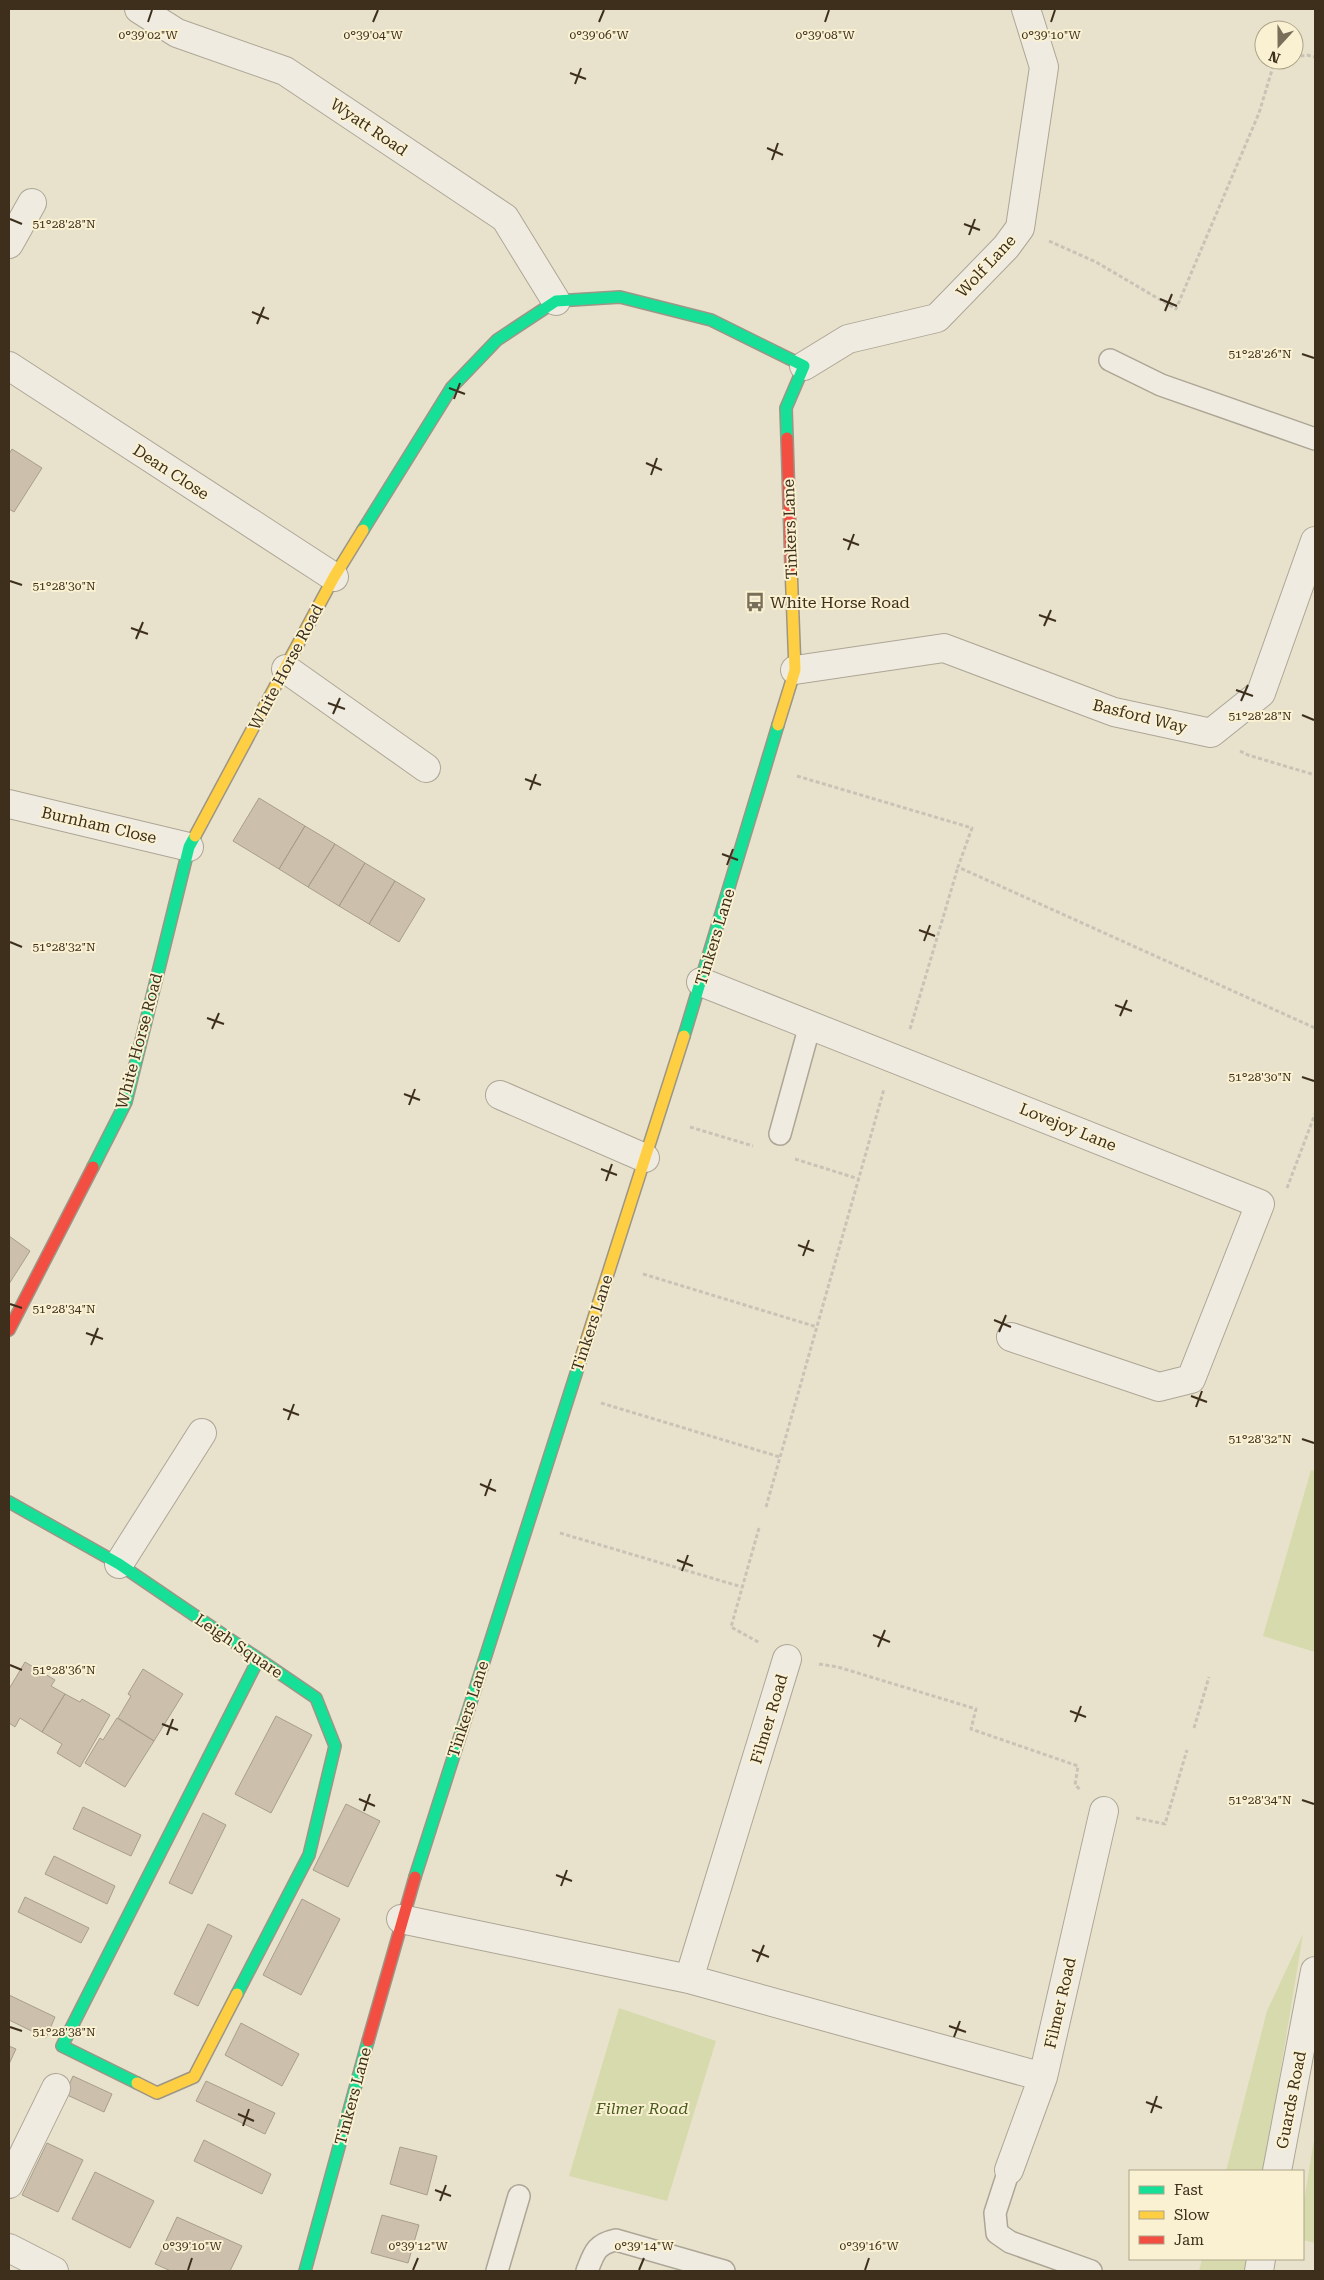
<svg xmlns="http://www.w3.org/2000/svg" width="1324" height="2280" font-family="'Roboto Serif',serif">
<rect width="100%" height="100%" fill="#e8e2cc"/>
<!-- green -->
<path fill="#d6daad" d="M1311,1470L1315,1471V1652L1263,1636Z
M1303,1934L1264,2171H1226L1267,2011Z
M619,2008L716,2041L667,2201L569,2176Z
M1315,2134V2243L1303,2240V2207Z
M1202,2259H1250L1248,2271H1199Z"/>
<!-- building -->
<path fill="#ccc0ad" stroke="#a99d8b" d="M12,449L42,468L14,512L9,509V454Z
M259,798L305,826L279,869L233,841Z
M305,826L335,844L308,887L279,869Z
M335,844L365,863L339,906L308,887Z
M365,863L395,881L369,924L339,906Z
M395,881L425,899L399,942L369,924Z
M9,1236L30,1251L9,1284Z
M25,1662L55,1680L51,1686L65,1694L42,1732L20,1718L15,1727L9,1723V1689Z
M143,1669L183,1694L154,1741L118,1718L131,1696L128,1694Z
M65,1694L80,1702L82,1699L110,1715L80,1767L57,1753L62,1744L42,1732Z
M276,1716L312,1735L271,1813L235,1794Z
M117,1718L154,1741L125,1787L85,1763L100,1738L103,1740Z
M346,1804L380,1821L348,1887L313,1870Z
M83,1807L141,1835L131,1856L73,1829Z
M203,1813L226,1825L192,1894L169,1883Z
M54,1856L115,1886L107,1904L45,1874Z
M25,1897L89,1928L81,1943L18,1912Z
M302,1899L340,1919L301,1995L263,1975Z
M208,1924L232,1936L198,2006L174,1994Z
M9,1995L55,2017L46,2038L9,2020Z
M241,2023L299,2054L282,2086L225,2055Z
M9,2046L16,2049L9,2064Z
M73,2076L112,2094L104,2112L65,2094Z
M206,2081L275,2113L265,2134L196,2101Z
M204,2140L271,2174L262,2194L194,2161Z
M47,2143L83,2160L58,2212L22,2195Z
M400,2147L437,2156L427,2195L390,2184Z
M95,2172L154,2201L130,2248L72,2219Z
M382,2215L419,2225L408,2263L371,2253Z
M177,2217L242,2246L230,2271H171L155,2264Z"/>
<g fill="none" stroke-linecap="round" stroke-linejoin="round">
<defs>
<path id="lane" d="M1110,360L1161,385L1315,439
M780,1134L810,1025
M1009,2170L995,2213L997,2233L1010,2242L1091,2271
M497,2271L519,2196
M587,2271C594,2253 596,2244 616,2240L724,2271"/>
<path id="street" d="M139,9L177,33L285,71L505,218L556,301
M9,244L32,203
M9,366L334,577
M804,366L848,339L937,318L1006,247L1020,228L1044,67L1026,9
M286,669L426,768
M795,670L944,648L1114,712L1211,733L1261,693L1315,541
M9,804L189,847
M701,982L1260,1204L1191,1379L1159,1387L1011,1337
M500,1095L645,1158
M119,1564L202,1433
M401,1919L689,1979L1043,2077
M689,1979L787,1659
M1009,2170L1043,2077L1104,1811
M1277,2171L1315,1971
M9,2184L56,2088
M9,2248L54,2271
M1259,2271L1261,2259"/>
<path id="fast" d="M363,530L452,387L497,340L556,301L620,297L711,320L804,366L786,408L787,438
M684,1036L778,725
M93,1167L126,1102L189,847L195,836
M9,1502L119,1564L316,1698L335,1746L309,1855L237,1994
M415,1877L581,1358
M137,2083L62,2046L258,1660
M305,2271L368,2041"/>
<path id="slow" d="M778,725L795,670L791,566
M195,836L334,577L363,530
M581,1358L684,1036
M137,2083L157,2093L194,2077L237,1994"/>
<path id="jam" d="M787,438L791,566
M9,1330L93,1167
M368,2041L415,1877"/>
</defs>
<!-- lane casing -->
<use href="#lane" stroke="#ada696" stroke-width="24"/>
<!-- street casing -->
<use href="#street" stroke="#ada696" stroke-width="30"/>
<!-- fast casing -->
<use href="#fast" stroke="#9d9585" stroke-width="14"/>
<!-- slow casing -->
<use href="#slow" stroke="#9d9585" stroke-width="14"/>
<!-- jam casing -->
<use href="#jam" stroke="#9d9585" stroke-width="14"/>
<!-- path -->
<path stroke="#c8c3b6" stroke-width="3" stroke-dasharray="4 2.5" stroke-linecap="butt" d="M1294,57L1307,55L1315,57
M1049,241L1096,262L1176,309L1259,113L1275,60
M1240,751L1248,755L1315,775
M797,776L972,828L958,867L1315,1028
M910,1029L958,867
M690,1127L753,1146
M795,1159L859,1179
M1287,1188L1315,1114
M643,1274L817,1327
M601,1403L780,1457
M766,1507L884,1089
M759,1528L731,1627L760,1643
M560,1533L742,1587
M819,1664L838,1667L976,1709L971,1729L1078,1766L1075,1785L1081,1790
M1194,1728L1209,1677
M1136,1818L1165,1824L1187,1750"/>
<!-- lane -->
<use href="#lane" stroke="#efebe0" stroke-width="21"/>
<!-- street -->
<use href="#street" stroke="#efebe0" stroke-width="28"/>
<!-- fast -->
<use href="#fast" stroke="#16e098" stroke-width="11"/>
<!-- slow -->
<use href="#slow" stroke="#ffcf43" stroke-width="11"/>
<!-- jam -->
<use href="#jam" stroke="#f24e42" stroke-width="11"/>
</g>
<!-- ticks -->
<path fill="none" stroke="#3d2f1c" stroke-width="2" d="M148,22L152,10M373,22L378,10M599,22L604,10M825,22L829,10M1051,22L1055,10M570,73L586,79M575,84L581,68M767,148L783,155M772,160L778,143M10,219L22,224M964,224L980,230M969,235L975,219M1160,299L1177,306M1165,311L1172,294M252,312L269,319M257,324L264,307M1302,354L1314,358M449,388L465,394M454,399L460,383M646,463L662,470M651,475L657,458M843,539L859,545M848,550L854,534M10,581L22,585M1039,615L1056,621M1044,626L1051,610M131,628L148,634M136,639L143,622M1236,690L1253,696M1241,701L1248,685M328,703L345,709M333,714L340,698M1302,715L1314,720M525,779L541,785M530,790L536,774M722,854L738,860M727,865L733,849M919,930L935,936M924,941L930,925M10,942L22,947M1115,1005L1132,1011M1120,1016L1127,1000M207,1018L224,1024M212,1029L219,1013M1302,1077L1314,1081M404,1094L420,1100M409,1105L415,1089M601,1169L617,1175M606,1181L612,1164M798,1245L814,1251M803,1256L809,1240M10,1304L22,1308M994,1320L1011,1327M999,1332L1006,1315M86,1333L103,1339M91,1345L98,1328M1191,1396L1207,1402M1196,1407L1202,1391M283,1409L299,1415M288,1420L294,1404M1302,1439L1314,1443M480,1484L496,1491M485,1496L491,1479M677,1560L693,1566M682,1571L688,1555M873,1635L890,1642M878,1647L885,1630M10,1665L22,1670M1070,1711L1086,1717M1075,1722L1081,1706M162,1724L178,1730M167,1735L173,1719M359,1799L375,1806M1302,1800L1314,1804M364,1811L370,1794M556,1875L572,1881M561,1886L567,1870M752,1950L769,1957M757,1962L764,1945M949,2026L966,2032M10,2027L22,2031M954,2037L960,2021M1146,2102L1162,2108M1151,2113L1157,2096M238,2114L254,2121M243,2126L249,2109M435,2190L451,2196M440,2201L446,2185M188,2270L192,2258M413,2270L418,2258M639,2270L644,2258M865,2270L869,2258"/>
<!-- icons -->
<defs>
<symbol id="bus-bare" viewBox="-9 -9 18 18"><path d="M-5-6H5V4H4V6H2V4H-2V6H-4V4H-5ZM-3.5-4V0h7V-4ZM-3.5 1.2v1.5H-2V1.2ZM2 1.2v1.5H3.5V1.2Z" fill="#796e5a" stroke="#faf1d2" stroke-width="2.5" paint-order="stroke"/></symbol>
</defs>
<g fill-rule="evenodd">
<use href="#bus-bare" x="741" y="588" width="28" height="28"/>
</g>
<g text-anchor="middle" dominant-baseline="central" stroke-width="4" stroke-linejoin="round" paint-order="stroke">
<!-- street labels -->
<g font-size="16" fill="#3d2f1c" stroke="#faf1d2">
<text transform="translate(369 127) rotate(34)">Wyatt Road</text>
<text transform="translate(986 266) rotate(-47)">Wolf Lane</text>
<text transform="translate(171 472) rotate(33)">Dean Close</text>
<text transform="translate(790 529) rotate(-92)">Tinkers Lane</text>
<text transform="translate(286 667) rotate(-62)">White Horse Road</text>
<text transform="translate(1140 716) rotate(14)">Basford Way</text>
<text transform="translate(99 825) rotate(13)">Burnham Close</text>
<text transform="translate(715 937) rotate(-73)">Tinkers Lane</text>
<text transform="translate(139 1041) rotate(-75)">White Horse Road</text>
<text transform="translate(1068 1127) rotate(22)">Lovejoy Lane</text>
<text transform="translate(592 1323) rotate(-72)">Tinkers Lane</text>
<text transform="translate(239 1646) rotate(34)">Leigh Square</text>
<text transform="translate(468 1709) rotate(-72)">Tinkers Lane</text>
<text transform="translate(769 1719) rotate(-73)">Filmer Road</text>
<text transform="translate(1060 2003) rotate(-77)">Filmer Road</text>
<text transform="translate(353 2096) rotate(-75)">Tinkers Lane</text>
<text transform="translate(1291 2100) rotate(-79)">Guards Road</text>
</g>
<!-- poi labels -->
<g font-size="16" fill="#3d2f1c" stroke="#faf1d2" text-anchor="start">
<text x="770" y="602">White Horse Road</text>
</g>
<!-- park labels -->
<g font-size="16" font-style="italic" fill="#495d20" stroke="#faf1d2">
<text x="642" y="2108">Filmer Road</text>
</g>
</g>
<g font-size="12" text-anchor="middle" fill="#3d2f1c" stroke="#faf1d2" stroke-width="4" stroke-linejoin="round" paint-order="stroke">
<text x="825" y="39">0°39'08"W</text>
<text x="1051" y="39">0°39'10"W</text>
<text x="148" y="39">0°39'02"W</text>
<text x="373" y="39">0°39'04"W</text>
<text x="599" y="39">0°39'06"W</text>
<text x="64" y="228">51°28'28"N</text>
<text x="1260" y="358">51°28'26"N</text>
<text x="64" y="590">51°28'30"N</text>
<text x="1260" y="720">51°28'28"N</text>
<text x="64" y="951">51°28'32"N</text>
<text x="1260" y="1081">51°28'30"N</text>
<text x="64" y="1313">51°28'34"N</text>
<text x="1260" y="1443">51°28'32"N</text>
<text x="64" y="1674">51°28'36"N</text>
<text x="1260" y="1804">51°28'34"N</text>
<text x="64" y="2036">51°28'38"N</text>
<text x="192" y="2250">0°39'10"W</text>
<text x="418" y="2250">0°39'12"W</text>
<text x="644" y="2250">0°39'14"W</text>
<text x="869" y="2250">0°39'16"W</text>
</g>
<!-- border -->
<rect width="1324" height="2280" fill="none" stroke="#3d2f1c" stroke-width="20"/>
<!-- legend -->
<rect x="1129" y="2170" width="175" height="90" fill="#faf1d2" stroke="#aea389"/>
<rect x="1139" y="2186" width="25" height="8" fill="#16e098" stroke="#aea389"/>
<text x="1174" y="2195" font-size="15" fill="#3d2f1c">Fast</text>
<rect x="1139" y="2211" width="25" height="8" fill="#ffcf43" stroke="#aea389"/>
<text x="1174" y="2220" font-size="15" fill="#3d2f1c">Slow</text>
<rect x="1139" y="2236" width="25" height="8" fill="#f24e42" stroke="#aea389"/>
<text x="1174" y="2245" font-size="15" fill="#3d2f1c">Jam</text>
<!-- north arrow -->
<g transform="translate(1279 45) rotate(201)"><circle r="24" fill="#faf1d2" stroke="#aea389"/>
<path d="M0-4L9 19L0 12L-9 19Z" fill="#796e5a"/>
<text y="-8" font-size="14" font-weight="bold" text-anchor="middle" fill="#3d2f1c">N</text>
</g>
</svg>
